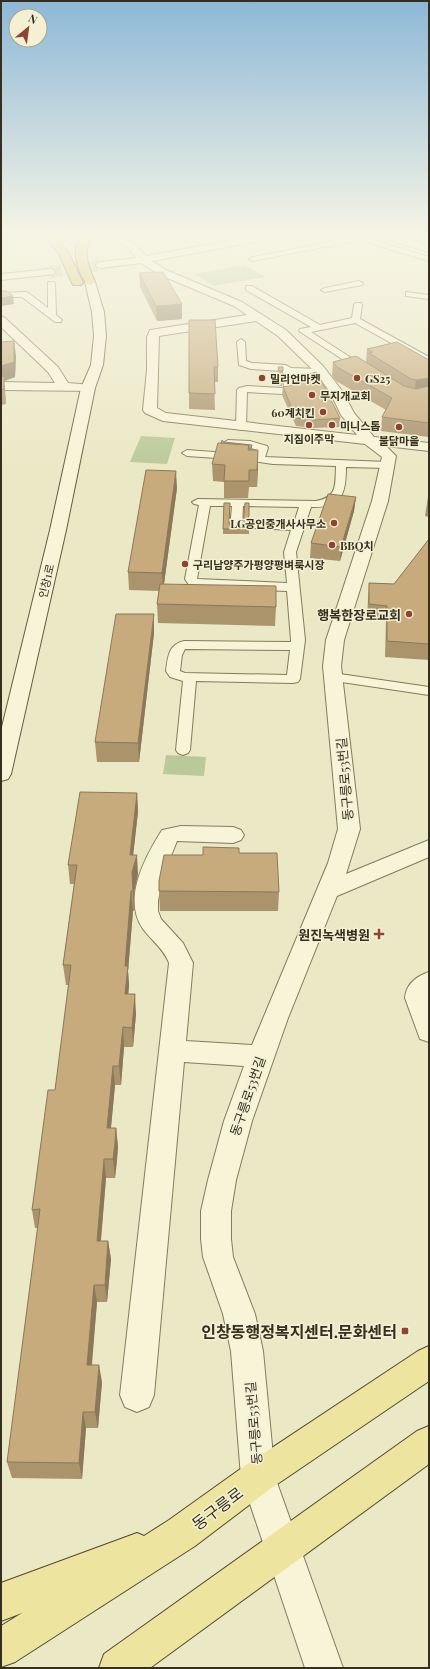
<svg xmlns="http://www.w3.org/2000/svg" width="430" height="1669" font-family="'Playfair Display','Noto Sans KR',serif">
<rect width="100%" height="100%" fill="#ebe8c5"/>
<!-- green -->
<path fill="#bac99a" d="M245,265L265,277L214,286L194,274Z
M141,436L175,438L167,464L130,462Z
M166,755L206,757L204,776L163,774Z"/>
<g fill="none" stroke-linecap="round" stroke-linejoin="round">
<!-- street-tunnel -->
<path stroke="#c7c3a4" stroke-width="12" stroke-dasharray="12 6" stroke-linecap="butt" d="M50,272L101,265"/>
<defs>
<path id="lane" d="M353,237H363L429,257V261L359,240L253,261L249,259L253,257Z
M359,281L363,283L362,285L325,292L321,290L325,288Z
M48,282H54L55,284L56,315L62,320L61,322H55L22,297H1V293L27,292L48,308Z
M246,286H252L320,325L352,318L354,305L355,303H361L362,305L360,319L429,357V364L355,323L311,332L370,370L368,372H362L299,331L300,329L311,327L246,290Z
M406,292L429,295V299L406,296Z
M241,339L245,342L246,361L252,363L286,365L291,368L321,369L326,372L321,375L292,374L294,388L291,392L282,394L247,392L246,427L241,430L237,429L236,427L237,390L239,388L247,386L284,388L283,371L251,369L239,365L237,342Z
M228,440L250,441L267,446L268,448L265,457L387,462L392,465L387,468L346,467C346,494 342,508 311,507L296,552L305,640L300,679L298,682L293,683L196,681L190,750L188,753L183,755L178,753L176,750L183,681L170,677L166,671C168,657 168,645 184,641L291,642V640L287,591L200,588L189,585L185,579L199,505L194,504L192,502L198,499L316,501C338,497 335,485 336,466L273,464L246,460L187,456L182,453L187,450L255,455L257,450L249,447L224,445L223,443ZM210,506H232L230,529L232,531H240L242,529L243,506L299,507L294,523L253,522L249,523L247,525L249,527L253,528L291,530L284,552L287,583L197,579ZM185,649L290,650L287,675L185,673L180,671L182,655Z
M333,673L429,687V695L328,680L326,677L328,674Z"/>
<path id="street" d="M111,237C128,237 135,243 146,256L250,237H271L266,240L152,261L166,270L242,302L286,330L323,366L343,392L354,413L374,437L429,443V451L386,446L396,456L388,501L344,640L341,666L360,829L346,874L429,840V857L337,896L288,1018L252,1121L236,1180L231,1211V1239L233,1257L255,1314L263,1351L275,1477L343,1668H305L241,1477L231,1351L223,1314L203,1257L201,1239V1211L208,1180L224,1121L244,1066L184,1062L154,1395L149,1407L137,1412L125,1407L120,1395L169,963C164,949 152,941 143,929C122,899 145,857 162,830L181,826L233,827L241,830L244,835L241,840L233,843L177,841L163,876L158,901V911L161,919L183,943L193,963L186,1041L252,1045L328,863L338,829L323,666L326,640L372,501L382,457L365,444L163,421L145,413L143,410L147,370V337L150,330L247,315L234,306L158,274L141,263L101,268L97,267L96,265L97,263L101,262L136,258L130,250ZM256,321L278,336L315,372L330,392L341,415L357,435L166,413L157,408L159,336Z
M386,237H401L429,246V252L387,239Z
M50,269L54,270L55,272L54,274L1,280V274Z
M1,316L5,318L58,367L68,383L93,385L95,388L93,391L1,390V382L55,383L48,372L1,327Z
M429,972V1042L420,1039L405,998C406,984 417,976 429,972Z"/>
<path id="secondary" d="M90,279L95,282L104,312L106,336L103,365L95,388L66,530L11,774L8,779L1,781V731L50,530L81,388L91,365L94,336L92,312L85,282Z"/>
<path id="primary" d="M429,1346V1381L270,1489L195,1546L15,1662L1,1667V1626L22,1613L1,1621V1583L137,1533L144,1536L169,1520L246,1465L418,1351Z
M429,1426V1464L150,1668H99L104,1654L417,1431Z"/>
<path id="highway" d="M46,237H56L69,254L83,283L81,285H73L59,254Z
M82,237H92C81,252 89,267 95,282L90,285C81,283 74,257 76,248C77,244 79,240 82,237Z"/>
</defs>
<!-- lane casing -->
<use href="#lane" stroke="#857a5c" stroke-width="2"/>
<!-- street casing -->
<use href="#street" stroke="#857a5c" stroke-width="2"/>
<!-- secondary casing -->
<use href="#secondary" stroke="#675b3f" stroke-width="2"/>
<!-- primary casing -->
<use href="#primary" stroke="#534830" stroke-width="2"/>
<!-- highway casing -->
<use href="#highway" stroke="#534830" stroke-width="2"/>
<!-- lane -->
<use href="#lane" fill="#f7f4d8" fill-rule="evenodd"/>
<!-- street -->
<use href="#street" fill="#f7f4d8" fill-rule="evenodd"/>
<!-- secondary -->
<use href="#secondary" fill="#f7f4d8" fill-rule="evenodd"/>
<!-- primary -->
<use href="#primary" fill="#ece49f" fill-rule="evenodd"/>
<!-- highway -->
<use href="#highway" fill="#d5b85b" fill-rule="evenodd"/>
</g>
<!-- wall -->
<path fill="#ab936c" d="M139,273L182,319L157,321L140,287Z
M189,320L218,367V382H214L215,410L189,409Z
M1,342L16,356L15,377L4,381L5,392L6,404L1,405Z
M367,349L429,360V437L381,431L382,417L386,410L336,381L332,376L333,362H366Z
M278,367L283,371L282,386H278L277,383Z
M295,375L340,418V427L314,428L296,426L282,395L283,387L293,385L295,382Z
M224,442L252,445V450H258L257,487H249L248,498H224V482L213,481L212,464L221,443Z
M177,488L164,584L276,607L275,626L158,623L157,604L159,591L129,590L128,572Z
M429,490V517L425,516Z
M356,497L354,511L340,561L310,558L311,543Z
M224,503L230,508L229,524L232,527H240L249,521L248,522L249,524V534H223Z
M429,539V660L385,657L386,621L367,620L368,598L369,583L394,584Z
M154,633L139,762H97L95,742Z
M137,793L138,812L133,855L138,874L134,892V911H133L128,971L129,985L128,994L136,1014L133,1047H124L121,1085H115L111,1128H116L118,1147L117,1162L115,1178H106L101,1241H108L111,1259L107,1302H97L92,1365L102,1382L98,1428H86L82,1479L12,1478L7,1462L38,1228H35L32,1210L55,1090L69,985H66L63,965L74,884H70L68,865Z
M239,853L279,892L278,911H160L159,891L203,855Z"/>
<!-- shaded-wall -->
<path fill="#8b7858" d="M13,296L14,304L1,306V298Z
M182,304V319L157,321L156,306Z
M14,341L16,356L15,377L4,381L5,392L6,404L4,389L1,382V366Z
M429,378V391L414,393L416,380Z
M258,450V467L257,487V470Z
M176,471L177,488L163,591L162,573Z
M356,497L354,511L340,561L341,547Z
M249,516V521L246,525V520Z
M154,614V633L139,762L138,743Z
M137,793L138,812L131,874L130,855Z
M137,855L138,874L134,892V911L132,872Z
M131,891L133,911L128,971L129,985L127,1013L125,994V966Z
M135,994L136,1014L133,1047L132,1028Z
M123,1027L124,1047L121,1085L119,1066Z
M113,1066L115,1085L109,1147L107,1128Z
M116,1128L118,1147L115,1178L113,1159Z
M104,1159L106,1178L99,1260L97,1241Z
M108,1241L111,1259L107,1302L105,1285Z
M94,1285L97,1302L90,1382L87,1365Z
M99,1365L102,1382L98,1428L95,1412Z
M83,1412L86,1428L82,1479L79,1463Z"/>
<!-- building -->
<path fill="#c7ab7d" stroke="#8b7858" d="M163,272L182,304L156,306L139,273Z
M1,291H7L13,296L1,298Z
M189,320H215L218,367H214L215,394L189,393Z
M14,341V362L1,366V342Z
M397,342L429,360V378L416,380L411,379L369,353L373,352L367,349Z
M356,356L404,386L416,389L429,386V423L382,417L392,398L337,367L333,362Z
M278,367H283V371H279Z
M317,372L340,418L314,420L296,418L283,387L293,385L296,381L295,375H304Z
M1,376L4,377V389L1,390Z
M222,440L224,442L252,445L251,448H249V445L221,443Z
M218,443L249,445L248,450H258L257,470H249V481H224L225,465L212,464Z
M146,470L176,471L162,573L128,572Z
M328,494L356,497L341,547L311,543Z
M224,503H230L229,524L232,527H240L243,525L245,503H249V516L246,520L249,524V529H223Z
M429,539V644L387,641V606L369,604V583L394,584Z
M160,584L276,586V607L157,604Z
M116,614H154L138,743L95,742Z
M80,792L137,793L130,855H137L132,872L133,891H131L125,966H128L125,994H135L132,1028L123,1027L119,1066H113L107,1128H116L115,1143L113,1159H104L97,1241H108L105,1285H94L87,1365H99L95,1412H83L79,1463L7,1462L40,1209L32,1210L48,1090H55L71,965H63L77,865H68Z
M203,847L239,848V853H277L279,892L159,891V881L164,855H203Z"/>
<!-- sky -->
<linearGradient id="sky" x2="0" y2="1"><stop stop-color="#8db8d7"/><stop offset="0.5" stop-color="#f6f5e5"/><stop offset="1" stop-color="#f6f5e5" stop-opacity="0"/></linearGradient>
<rect width="430" height="471" fill="url(#sky)"/>
<!-- markers -->
<g fill="#904330" stroke="#f3f0d4" stroke-width="1.5">
<circle cx="262" cy="378" r="4"/>
<circle cx="357" cy="378" r="4"/>
<circle cx="312" cy="395" r="4"/>
<circle cx="323" cy="412" r="4"/>
<circle cx="309" cy="425" r="4"/>
<circle cx="332" cy="425" r="4"/>
<circle cx="399" cy="427" r="4"/>
<circle cx="334" cy="523" r="4"/>
<circle cx="332" cy="545" r="4"/>
<circle cx="185" cy="564" r="4"/>
<circle cx="409" cy="614" r="4"/>
<path d="M377 928h4v4h4v4h-4v4h-4v-4h-4v-4h4z"/>
<rect x="401" y="1327" width="8" height="8" rx="2"/>
</g>
<g text-anchor="middle" dominant-baseline="central" stroke-width="3" stroke-linejoin="round" paint-order="stroke">
<!-- far-poi labels -->
<g font-size="11" font-weight="bold" fill="#362f1f" stroke="#f3f0d4" text-anchor="start">
<text x="270" y="378">밀리언마켓</text>
<text x="365" y="378">GS25</text>
<text x="320" y="395">무지개교회</text>
<text x="315" y="412" text-anchor="end">60계치킨</text>
<text x="340" y="425">미니스톱</text>
<text x="309" y="438" text-anchor="middle">지짐이주막</text>
<text x="399" y="440" text-anchor="middle">불닭마을</text>
<text x="326" y="523" text-anchor="end">LG공인중개사사무소</text>
<text x="340" y="545">BBQ치</text>
<text x="193" y="564">구리남양주가평양평벼룩시장</text>
</g>
<!-- far-street labels -->
<g font-size="11" fill="#362f1f" stroke="#f3f0d4">
<text transform="translate(46 581) rotate(-77)">인창1로</text>
</g>
<!-- poi labels -->
<g font-size="13" font-weight="bold" fill="#362f1f" stroke="#f3f0d4" text-anchor="end">
<text x="401" y="614">행복한장로교회</text>
<text x="370" y="934">원진녹색병원</text>
</g>
<!-- street labels -->
<g font-size="13" fill="#362f1f" stroke="#f3f0d4">
<text transform="translate(344 779) rotate(-95)">동구릉로53번길</text>
<text transform="translate(247 1096) rotate(-71)">동구릉로53번길</text>
<text transform="translate(253 1423) rotate(-95)">동구릉로53번길</text>
</g>
<!-- near-poi labels -->
<g font-size="16" font-weight="bold" fill="#362f1f" stroke="#f3f0d4" text-anchor="end">
<text x="397" y="1331">인창동행정복지센터.문화센터</text>
</g>
<!-- near-street labels -->
<g font-size="16" fill="#362f1f" stroke="#f3f0d4">
<text transform="translate(217 1508) rotate(-37)">동구릉로</text>
</g>
</g>
<!-- border -->
<rect width="430" height="1669" fill="none" stroke="#362f1f" stroke-width="4"/>
<!-- north arrow -->
<g transform="translate(28 28) rotate(29)"><circle r="19" fill="#f3f0d4" stroke="#a7a38c"/>
<path d="M0-3L7 15L0 10L-7 15Z" fill="#904330"/>
<text y="-6" font-size="11" font-weight="bold" text-anchor="middle" fill="#362f1f">N</text>
</g>
</svg>
